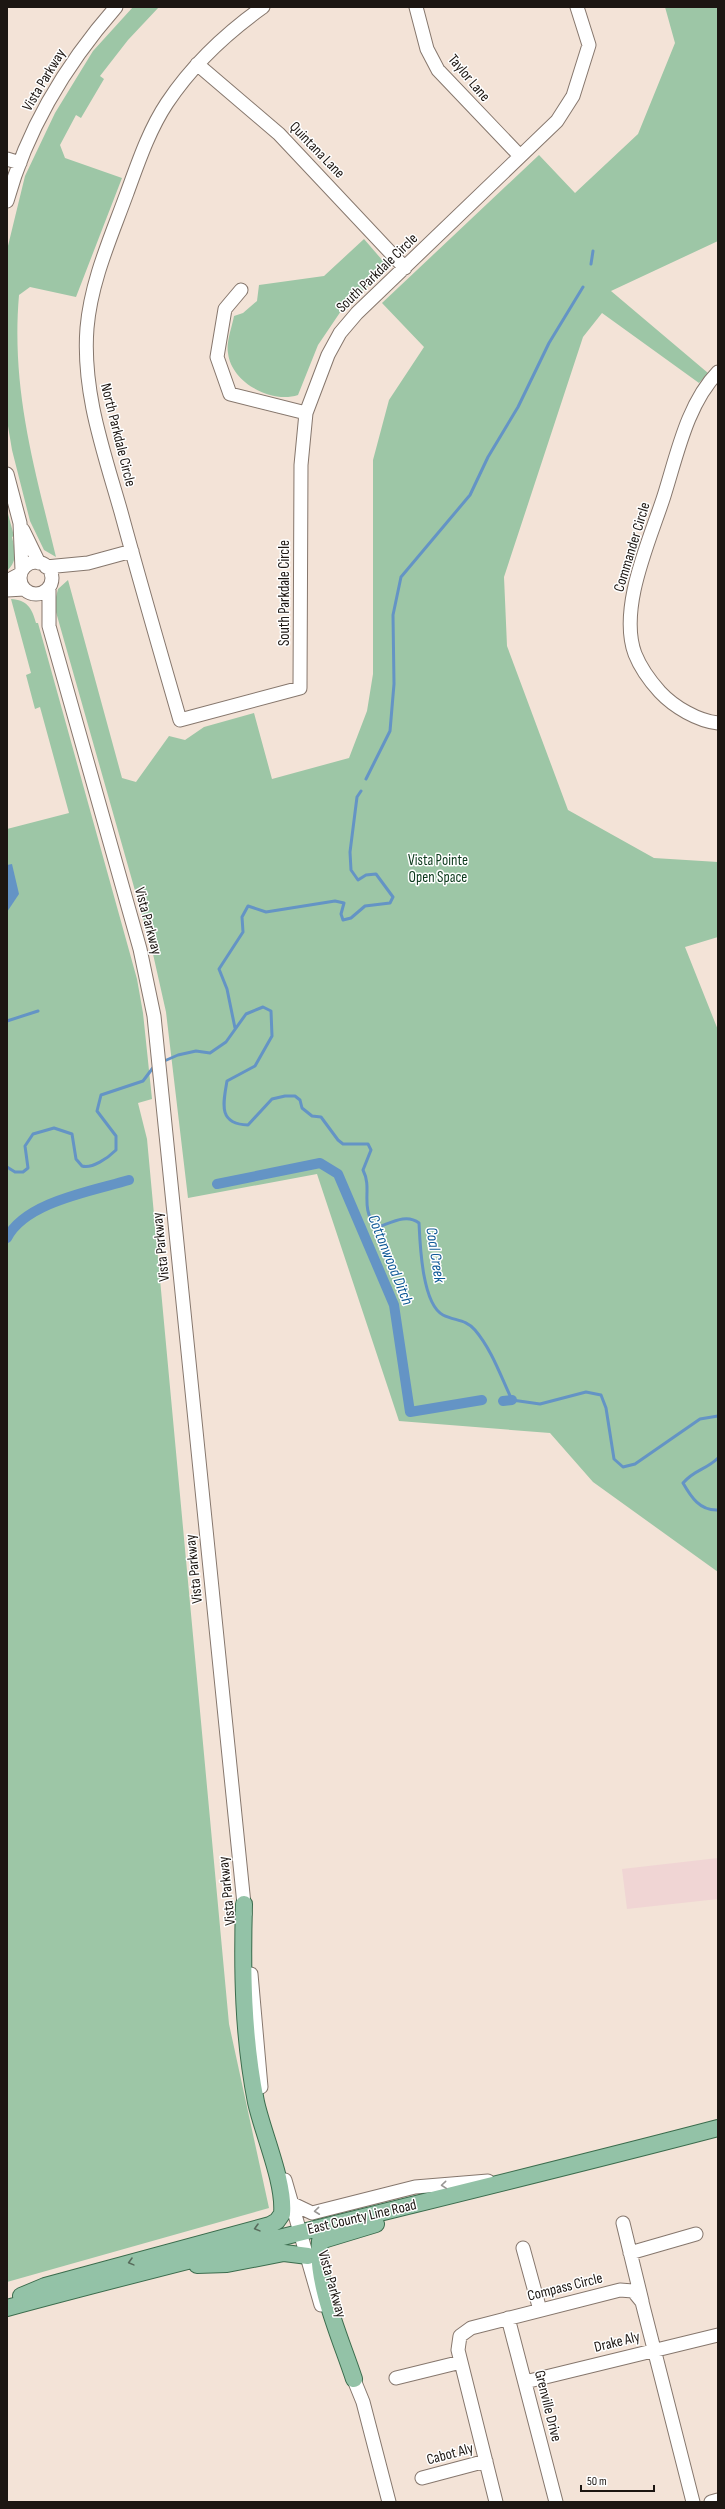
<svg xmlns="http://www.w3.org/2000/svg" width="725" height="2509" font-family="'Sofia Sans Condensed',sans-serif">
<rect width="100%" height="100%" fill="#f3e3d7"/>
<!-- industrial -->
<path fill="#f0d5d4" d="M718,1858V1899L627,1909L622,1869Z"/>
<!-- green -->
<path fill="#9dc6a6" d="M133,7H159L128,40L100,76L104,79L81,118L76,115L60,145L65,158L122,178L76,297L30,287L19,295C11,389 34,466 56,557L44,550L30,521L12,450L7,420V250L25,176L55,113L93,51Z
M665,7H718V241L611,291L708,373L699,383L602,313L583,337L504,577L507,646L568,810L654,858L718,862V937L685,947L718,1030V1572L593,1482L550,1433L399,1421L317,1174L188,1198L166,1012L153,954L54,605L58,589L68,580L122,778L136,782L169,736L185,740L204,727L254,713L272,779L349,758L367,711L373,674V460L389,400L424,347L382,303L539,155L575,193L638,134L675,43Z
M364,239L383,261L381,274L341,311L318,345L298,395C271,404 231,382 228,353C226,342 232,327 234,316L243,313L257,301L259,285L324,276Z
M7,510L14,536L12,537C15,550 18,561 7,571Z
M11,599C27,600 32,608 36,623H38L137,979L143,1013L152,1099L138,1103L147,1139L229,2024L269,2208L7,2282V829L69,813L40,707L35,709L26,675L31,673Z"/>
<!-- water -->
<path fill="#6494c5" d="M12,864L19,894L7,912V865Z"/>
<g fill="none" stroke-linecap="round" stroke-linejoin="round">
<!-- stream -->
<path stroke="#6494c5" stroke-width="3" d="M591,264L593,251
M366,779L390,731L394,684L393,615L401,577L470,495L488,457L518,407L549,343L583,287
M7,1021L38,1011
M235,1028L227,989L219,969L243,932L242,917L248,906L266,912L335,901L344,903L341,914L343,920L351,918L365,906L390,903L393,897L376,874L366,875L358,880L351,870L350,852L357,797L361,791
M162,1062L178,1055L196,1051L210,1053L226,1042L246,1014L263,1007L271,1011L272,1036L255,1066L227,1081C223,1104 218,1124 248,1125L272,1099L285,1096H295L300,1100L302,1108L312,1116L321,1117L338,1140L343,1144H368L371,1150L363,1170C373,1190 359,1205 376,1228C391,1223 406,1213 419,1223C420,1244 422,1304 443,1315C455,1321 466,1319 475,1330C492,1350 501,1377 512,1400L540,1404L586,1392L601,1395L606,1408L614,1459L623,1467L635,1464L700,1419L718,1416
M7,1167L15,1172H23L28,1168L25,1146L33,1134L54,1128L72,1134L76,1159L82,1166C92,1169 108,1158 116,1150V1136L97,1111L101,1095L143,1081L155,1065
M718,1458C706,1470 695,1469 683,1483C691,1497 700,1511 718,1510"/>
<!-- canal -->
<path stroke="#6494c5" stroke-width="10" d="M217,1184L320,1163L338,1174L394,1305L410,1412L482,1400
M7,1238C25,1202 92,1191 129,1180
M503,1401L512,1400"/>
<defs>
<path id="minor" d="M263,7C225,34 193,64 167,103C149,130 138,163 127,193C111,237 91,281 87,328C82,392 104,452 121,512C140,582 160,651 180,720L300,688L301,465L306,413L328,355L340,333L357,313L557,121L573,96L589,45L577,7
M416,7L427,49L438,70L520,156
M197,64L279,134L405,268
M7,159L20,163
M7,201C27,129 67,63 116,7
M241,290L225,309L217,357L230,394L306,413
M718,372C687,404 677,455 664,496C650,540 618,608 635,654C641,669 650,681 660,692C674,707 698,721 718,723
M7,474L20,523L22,570
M23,530L39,563
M20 578a16 16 0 1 1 32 0a16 16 0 1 1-32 0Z
M46,567L88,563L132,551
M7,581L20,574
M49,587V626L140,949L154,1016L245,1914
M7,590L24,589
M251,1974L261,2087
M285,2180L321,2305
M291,2203L312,2213L415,2187L488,2181
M623,2223L642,2301
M523,2248L540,2310
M630,2253L696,2234
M508,2318L556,2502
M350,2370L363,2402L389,2502
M396,2378L461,2362
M525,2382L718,2335
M422,2478L486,2461
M496,2502L458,2350L460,2336L471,2328L620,2290L633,2291L642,2302L693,2502
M711,2502L718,2500"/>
<path id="major" d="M197,2265L227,2264L284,2253L308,2256
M21,2296L45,2286L270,2225L277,2221L282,2214C285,2183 263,2134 256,2102C243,2036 242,1970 244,1904
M7,2308C243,2244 481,2190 718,2128
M354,2379C341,2339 315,2283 320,2241L376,2224"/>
</defs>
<!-- minor casing -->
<use href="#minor" stroke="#86776d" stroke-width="15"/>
<!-- major casing -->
<use href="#major" stroke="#3b6c4d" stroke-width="18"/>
<!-- minor -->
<use href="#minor" stroke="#fff" stroke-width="13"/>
<!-- major -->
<use href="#major" stroke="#93c2a7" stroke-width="16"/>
</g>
<!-- one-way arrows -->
<defs><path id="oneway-chevron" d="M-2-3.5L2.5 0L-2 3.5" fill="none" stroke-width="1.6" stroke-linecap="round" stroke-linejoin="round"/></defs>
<g stroke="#999694">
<use href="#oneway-chevron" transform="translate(444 2185) rotate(175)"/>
<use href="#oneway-chevron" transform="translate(317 2211) rotate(174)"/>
</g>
<g stroke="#586c5c">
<use href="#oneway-chevron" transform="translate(257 2228) rotate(165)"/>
<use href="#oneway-chevron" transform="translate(131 2262) rotate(165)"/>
</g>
<g text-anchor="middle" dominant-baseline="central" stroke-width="3" stroke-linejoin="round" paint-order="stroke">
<!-- street labels -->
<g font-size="15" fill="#1c1612" stroke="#fff">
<text transform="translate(469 78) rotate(50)">Taylor Lane</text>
<text transform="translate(44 80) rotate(-59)">Vista Parkway</text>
<text transform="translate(317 150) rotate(46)">Quintana Lane</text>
<text transform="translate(377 273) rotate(-44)">South Parkdale Circle</text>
<text transform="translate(118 435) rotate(76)">North Parkdale Circle</text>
<text transform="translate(632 547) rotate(-73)">Commander Circle</text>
<text transform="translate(284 593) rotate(-90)">South Parkdale Circle</text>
<text transform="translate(148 921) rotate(75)">Vista Parkway</text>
<text transform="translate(161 1247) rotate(-96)">Vista Parkway</text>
<text transform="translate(194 1569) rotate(-96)">Vista Parkway</text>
<text transform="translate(227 1891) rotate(-96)">Vista Parkway</text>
<text transform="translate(362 2217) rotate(-13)">East County Line Road</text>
<text transform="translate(332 2284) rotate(74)">Vista Parkway</text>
<text transform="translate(565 2287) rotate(-14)">Compass Circle</text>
<text transform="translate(617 2342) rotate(-14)">Drake Aly</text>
<text transform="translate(548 2406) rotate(76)">Grenville Drive</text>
<text transform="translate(450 2454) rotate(-15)">Cabot Aly</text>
</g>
<!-- park labels -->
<g font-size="15" fill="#0b391b" stroke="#fff">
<text x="438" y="860">Vista Pointe<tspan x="438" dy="17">Open Space</tspan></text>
</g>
<!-- water labels -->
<g font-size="16" font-style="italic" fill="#105a97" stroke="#fff">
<text transform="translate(435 1255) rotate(81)">Coal Creek</text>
<text transform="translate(390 1260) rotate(68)">Cottonwood Ditch</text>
</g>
</g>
<!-- border -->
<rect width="725" height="2509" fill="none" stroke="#1c1612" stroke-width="16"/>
<!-- scale -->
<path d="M581 2485v6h73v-6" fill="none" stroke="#1c1612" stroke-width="2"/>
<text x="587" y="2485" font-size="12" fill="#1c1612" stroke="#ffffff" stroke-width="3" paint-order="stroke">50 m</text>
</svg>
